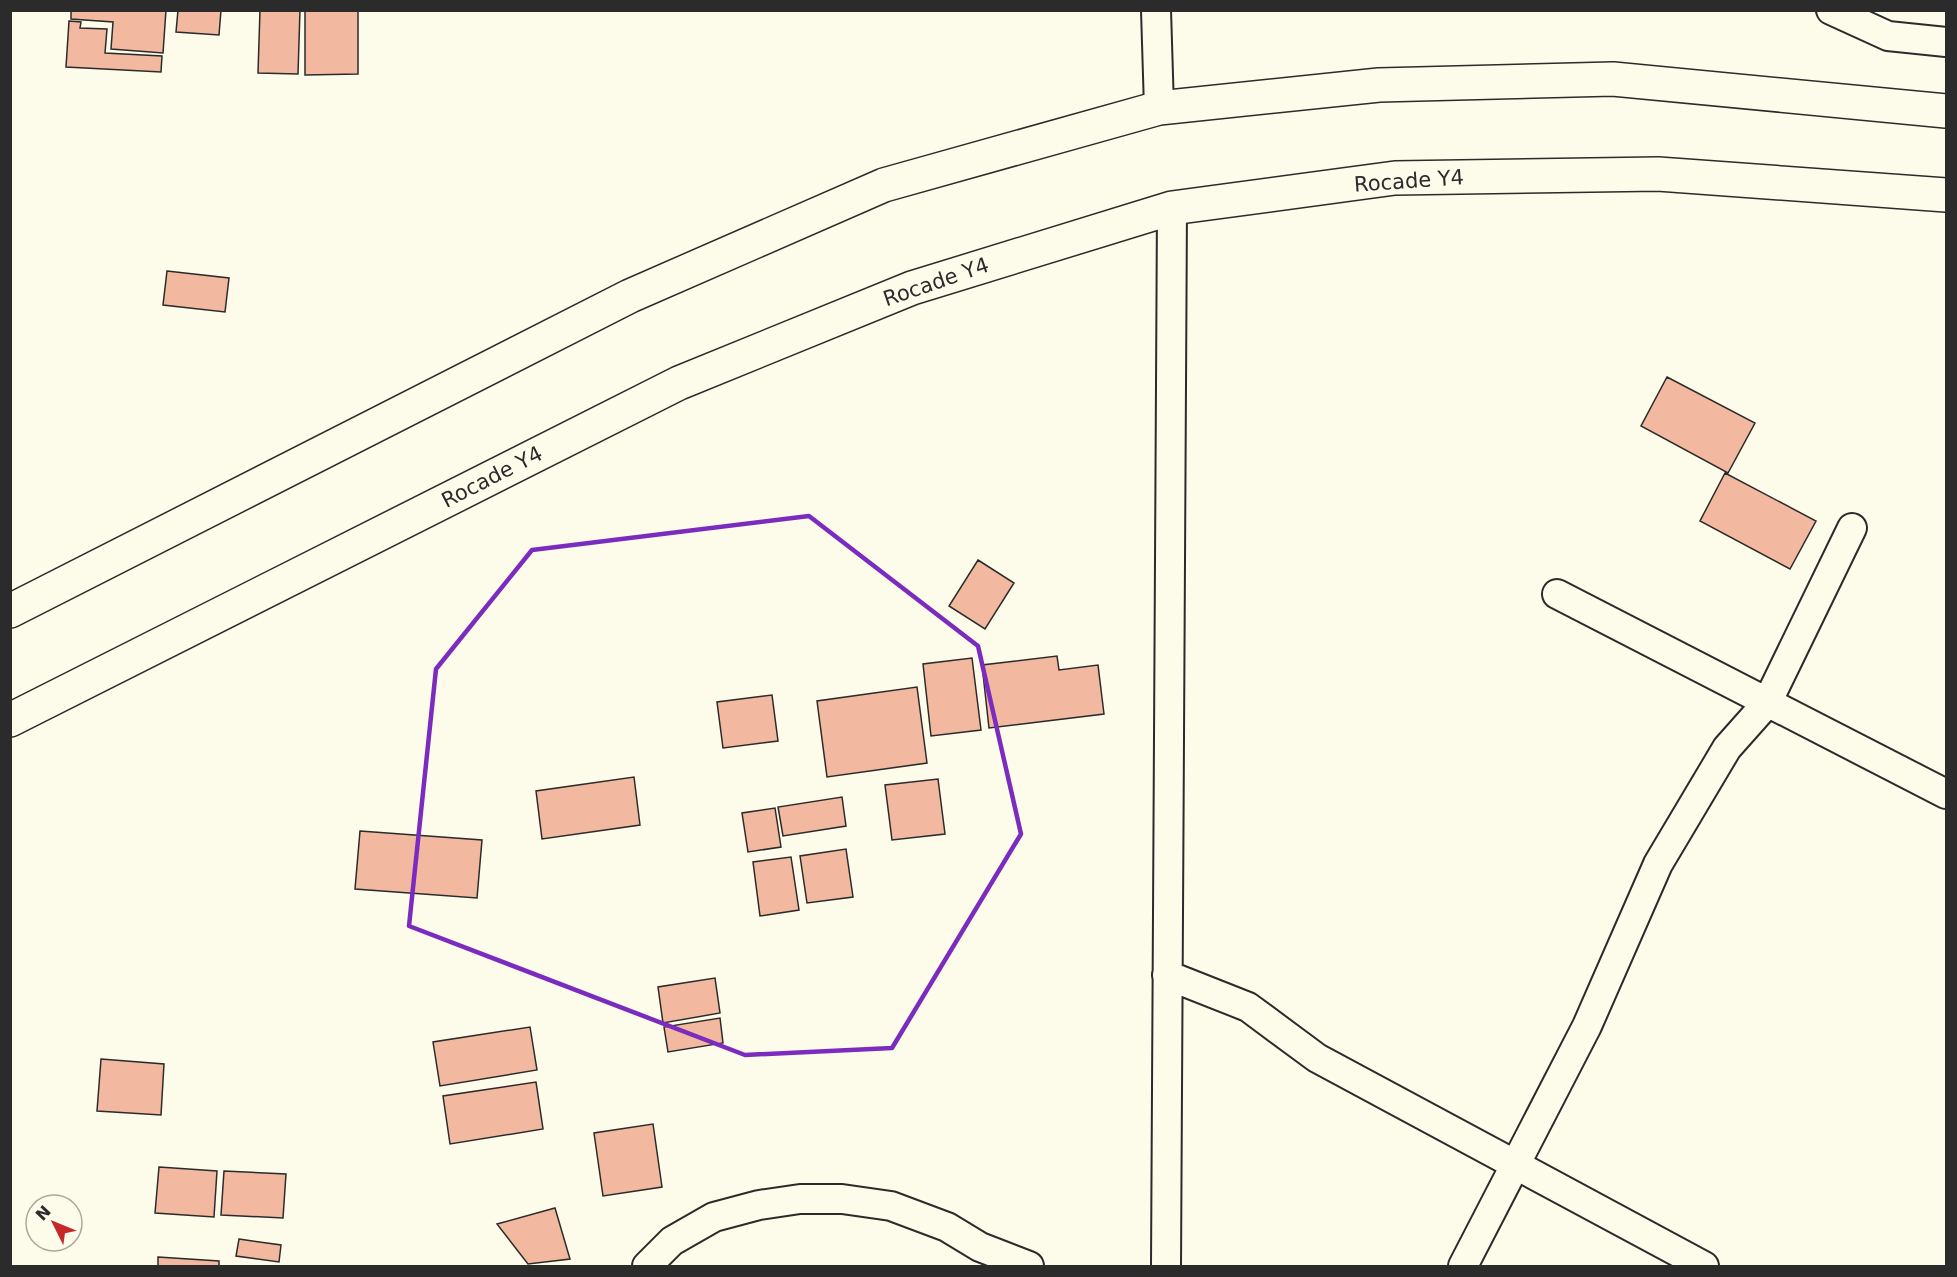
<svg xmlns="http://www.w3.org/2000/svg" width="1957" height="1277" font-family="'DejaVu Sans',sans-serif">
<rect width="100%" height="100%" fill="#fdfbea"/>
<!-- building -->
<path fill="#f2b8a0" stroke="#2b2b2b" stroke-width="1.5" d="M71,10H166L163,53L111,49L113,22L71,19Z
M178,10H221L219,35L176,32Z
M260,10H300L298,74L258,73Z
M305,10H358V74L305,75Z
M69,21L81,22L80,28L107,29L105,53L162,56L161,72L66,67Z
M167,271L229,278L225,312L163,305Z
M1667,377L1755,423L1728,473L1641,426Z
M1725,473L1816,521L1790,569L1700,521Z
M978,560L1014,583L985,629L949,606Z
M1057,656L1059,670L1098,665L1104,714L989,728L982,665Z
M972,658L981,730L931,736L923,664Z
M917,687L927,763L827,777L817,701Z
M772,695L778,741L723,748L717,702Z
M634,777L640,825L542,839L536,791Z
M938,779L945,834L892,840L885,785Z
M842,797L846,826L783,836L778,807Z
M775,808L781,847L748,852L742,813Z
M360,831L482,840L477,898L355,889Z
M846,849L853,897L807,903L800,856Z
M791,857L799,910L760,916L753,862Z
M715,978L720,1013L663,1023L658,987Z
M720,1018L723,1043L668,1052L664,1027Z
M530,1027L537,1070L440,1086L433,1042Z
M101,1059L164,1064L161,1115L97,1111Z
M536,1082L543,1129L450,1144L443,1096Z
M653,1124L662,1187L603,1196L594,1133Z
M159,1167L217,1171L214,1217L155,1213Z
M224,1171L286,1174L283,1218L221,1215Z
M555,1208L570,1259L528,1264L497,1224Z
M239,1239L281,1245L279,1262L236,1256Z
M158,1257L219,1261V1266H158Z"/>
<g fill="none" stroke-linecap="round" stroke-linejoin="round">
<defs>
<path id="street" d="M1156,10L1159,108
M1831,10L1888,36L1946,42
M1557,594L1946,794
M1167,975L1248,1007L1317,1058L1704,1266
M647,1266L672,1241L714,1217L759,1205L800,1199H842L891,1206L947,1227L980,1247L1029,1266
M1166,1266L1172,208
M1463,1266L1587,1026L1658,864L1727,748L1767,703L1852,528"/>
<path id="highway" d="M10,611L630,296L884,185L1159,108L1379,85L1613,79L1946,111
M10,720L679,383L912,288L1172,208L1395,178L1658,174L1946,195"/>
</defs>
<!-- street casing -->
<use href="#street" stroke="#2b2b2b" stroke-width="32"/>
<!-- highway casing -->
<use href="#highway" stroke="#2b2b2b" stroke-width="36"/>
<!-- street -->
<use href="#street" stroke="#fdfbea" stroke-width="28"/>
<!-- highway -->
<use href="#highway" stroke="#fdfbea" stroke-width="33"/>
</g>
<!-- marked area -->
<path fill="none" stroke="#7b2cbf" stroke-width="4.5" stroke-linejoin="round" d="M809,516L978,646L1021,834L892,1048L745,1055L409,926L436,669L532,550Z"/>
<g text-anchor="middle" dominant-baseline="central" stroke-width="4.5" stroke-linejoin="round" paint-order="stroke">
<!-- street labels -->
<g font-size="21" fill="#2b2b2b" stroke="#fdfbea">
<text transform="translate(1409 181) rotate(-4)">Rocade Y4</text>
<text transform="translate(936 282) rotate(-19)">Rocade Y4</text>
<text transform="translate(492 477) rotate(-27)">Rocade Y4</text>
</g>
</g>
<!-- border -->
<rect width="1957" height="1277" fill="none" stroke="#2b2b2b" stroke-width="24"/>
<!-- north arrow -->
<g transform="translate(54 1223) rotate(313)"><circle r="28" fill="#fdfbea" stroke="#a9a89e" stroke-width="1.5"/>
<path d="M0-4.5L10 22L0 15L-10 22Z" fill="#c62828"/>
<text y="-9" font-size="16" font-weight="bold" text-anchor="middle" fill="#2b2b2b">N</text>
</g>
</svg>
